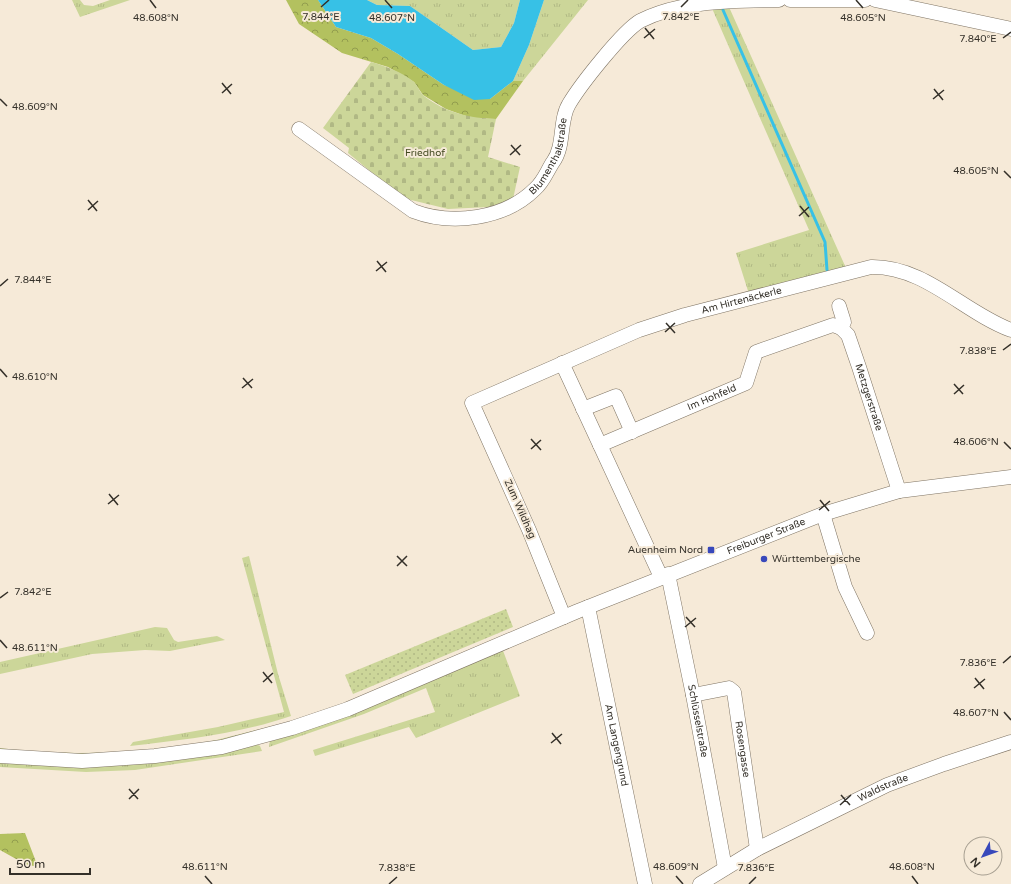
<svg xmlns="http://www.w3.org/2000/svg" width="1011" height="884" font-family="'Varela Round',sans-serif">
<defs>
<pattern id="grass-tufts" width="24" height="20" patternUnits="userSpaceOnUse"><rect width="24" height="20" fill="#ccd699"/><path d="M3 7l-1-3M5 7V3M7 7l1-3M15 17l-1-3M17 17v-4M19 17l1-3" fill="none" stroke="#b0b884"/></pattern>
<pattern id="forest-crowns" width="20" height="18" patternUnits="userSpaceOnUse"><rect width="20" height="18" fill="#b3c15f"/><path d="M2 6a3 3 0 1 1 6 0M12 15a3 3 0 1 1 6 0" fill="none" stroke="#929d4e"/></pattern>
<pattern id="cemetery-stones" width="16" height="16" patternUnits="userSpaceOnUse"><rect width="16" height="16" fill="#ccd699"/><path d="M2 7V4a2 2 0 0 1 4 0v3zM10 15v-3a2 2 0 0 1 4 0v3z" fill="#b0b884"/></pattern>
<pattern id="park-dots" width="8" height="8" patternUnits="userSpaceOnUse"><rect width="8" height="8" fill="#ccd699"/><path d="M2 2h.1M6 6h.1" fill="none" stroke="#b0b884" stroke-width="1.8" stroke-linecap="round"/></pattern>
</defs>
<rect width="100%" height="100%" fill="#f6ead8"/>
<!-- grass -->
<path fill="url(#grass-tufts)" d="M72,0H80L84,5L93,6L110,0H130L80,17Z
M367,0H520L514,23L501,47L473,50L410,6L377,5Z
M544,0H588L523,81H513L529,45Z
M711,6L729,7L846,268L749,294L736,253L809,230Z
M249,556L278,674L291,716C239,734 184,740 130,746L133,742L218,727L284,712L242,558Z
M155,627L167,628L174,640L178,642L217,636L225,640L170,651L145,650L92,654L0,674V662Z
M502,648L520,696L416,738L409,727L315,756L313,750L435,712L426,688L364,714L269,747L270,740Z
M277,725L212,743L109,755H50L0,751V748C66,757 146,753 212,741C234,736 255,730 277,725Z
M256,744L260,746L262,751L135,770L86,772L0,767V761Z"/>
<!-- forest -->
<path fill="url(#forest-crowns)" d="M286,0H318L336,27L371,38L398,54L444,85L490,99L513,81H523L496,119L471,118L446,109L423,95L414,82L388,67L342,53L299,24Z
M25,833L38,867L25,864L0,850V834Z"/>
<!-- cemetery -->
<path fill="url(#cemetery-stones)" d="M371,62C386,66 401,72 413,81C418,85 419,92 424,96C446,113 470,118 496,119L488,157L520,167L513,199L489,207L448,209L403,198L348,153L349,148L323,128Z"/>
<!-- park -->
<path fill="url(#park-dots)" d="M506,609L513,627L353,694L345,675Z"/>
<!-- water -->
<path fill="#37c1e6" d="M318,0H367L377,5L410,6L473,50L501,47L514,23L520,0H544L529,45L513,81L490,99L474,100L444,85L398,54L371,38L336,27Z"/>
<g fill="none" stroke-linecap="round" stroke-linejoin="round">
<!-- stream -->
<path stroke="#37c1e6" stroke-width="3" d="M723,10L825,242L827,270"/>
<defs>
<g id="minor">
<path d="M790,0H865"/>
<path d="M875,0L1011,29"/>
<path id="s1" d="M299,129L413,211C452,226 505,219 535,189C544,181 547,171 553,162C565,146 559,120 569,104C581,84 622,32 640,21C681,0 733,1 779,0"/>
<path id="s2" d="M839,306L844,322L841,328L848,335L859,367L899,491"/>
<path d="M562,363L600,445"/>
<path d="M583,409L616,396L632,432"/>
<path d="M823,514L845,587L867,633"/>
<path id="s3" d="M668,574L693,695L725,868"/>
<path id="s4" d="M661,577L600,445L746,383L756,352L833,325L841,328"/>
<path id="s5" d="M588,607L645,884"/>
<path id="s6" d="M564,617L529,530L472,403L639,330L685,315L871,267C925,266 963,312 1011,330"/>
<path id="s7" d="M693,695L729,688L734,692L757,849"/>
<path id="s8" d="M0,756L82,761L155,756L222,747L292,728L348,709L578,611L823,514L899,491L1011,477"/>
<path id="s9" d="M700,884L757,849L887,785L944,764L1011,742"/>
</g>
</defs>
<!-- minor casing -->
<use href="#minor" stroke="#7f7464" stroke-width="15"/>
<!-- minor -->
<use href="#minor" stroke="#fff" stroke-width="14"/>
</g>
<!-- ticks -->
<path fill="none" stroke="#343029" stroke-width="1.5" d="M150,0L156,8M385,0L392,8M856,0L863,8M321,7L329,0M681,7L688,0M645,28L654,39M644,38L655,29M1003,38L1011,32M222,83L231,94M934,89L943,100M222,93L232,84M0,99L7,106M933,99L944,90M511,145L520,155M510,155L521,145M1004,171L1011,178M88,200L97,211M800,206L809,217M88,210L98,201M799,216L809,207M377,261L386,272M376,271L387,262M0,286L8,279M666,323L675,333M665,332L675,323M1003,350L1011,344M0,369L7,377M243,378L252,388M954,384L963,394M242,388L253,379M954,394L964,385M531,439L541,450M1004,442L1011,449M531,449L541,440M109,494L118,505M820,500L829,511M108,504L119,495M819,510L830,501M397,556L407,566M397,566L407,556M0,598L8,592M686,617L695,627M685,627L696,618M0,640L7,648M1003,663L1011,656M263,672L272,683M975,678L984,689M263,682L273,673M974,688L985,679M1004,712L1011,720M552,733L561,744M551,743L562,734M129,789L138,799M841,795L850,805M129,799L139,789M840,805L851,795M205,876L212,884M676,876L683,884M912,876L918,884M389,884L397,877M749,884L756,877"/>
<!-- markers -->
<g fill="#3848bb" stroke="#f6ead8" stroke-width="1.5">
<rect x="707" y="546" width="8" height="8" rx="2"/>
<circle cx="764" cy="559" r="4"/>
</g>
<g text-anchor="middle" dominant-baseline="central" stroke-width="4" stroke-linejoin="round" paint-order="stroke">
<!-- park labels -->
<g font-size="10" fill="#434920" stroke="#f6ead8">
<text x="425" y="153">Friedhof</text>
</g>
<!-- street labels -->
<g font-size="10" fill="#343029" stroke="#f6ead8">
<text stroke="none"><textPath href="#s1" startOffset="307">Blumenthalstraße</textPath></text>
<text stroke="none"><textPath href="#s6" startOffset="522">Am Hirtenäckerle</textPath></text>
<text stroke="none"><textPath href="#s2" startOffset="99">Metzgerstraße</textPath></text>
<text stroke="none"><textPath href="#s4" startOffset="267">Im Hohfeld</textPath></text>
<text transform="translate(520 509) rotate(66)">Zum Wildhag</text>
<text stroke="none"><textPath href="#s8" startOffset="807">Freiburger Straße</textPath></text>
<text stroke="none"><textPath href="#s3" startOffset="150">Schlüsselstraße</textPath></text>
<text stroke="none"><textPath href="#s5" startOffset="141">Am Langengrund</textPath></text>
<text stroke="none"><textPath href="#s7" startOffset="101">Rosengasse</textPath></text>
<text stroke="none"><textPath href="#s9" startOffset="207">Waldstraße</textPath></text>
</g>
<!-- poi labels -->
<g font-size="10" fill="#343029" stroke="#f6ead8" text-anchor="end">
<text x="703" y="550">Auenheim Nord</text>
<text x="772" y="559" text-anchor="start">Württembergische</text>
</g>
</g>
<g font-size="10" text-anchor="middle" fill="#343029" stroke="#f6ead8" stroke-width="4" stroke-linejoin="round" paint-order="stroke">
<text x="321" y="20">7.844°E</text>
<text x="681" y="20">7.842°E</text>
<text x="156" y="21">48.608°N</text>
<text x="392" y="21">48.607°N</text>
<text x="863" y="21">48.605°N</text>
<text x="978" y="42">7.840°E</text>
<text x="35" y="110">48.609°N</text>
<text x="976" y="174">48.605°N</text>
<text x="33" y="283">7.844°E</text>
<text x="978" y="354">7.838°E</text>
<text x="35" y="380">48.610°N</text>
<text x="976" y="445">48.606°N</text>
<text x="33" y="595">7.842°E</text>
<text x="35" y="651">48.611°N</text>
<text x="978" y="666">7.836°E</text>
<text x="976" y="716">48.607°N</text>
<text x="205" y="870">48.611°N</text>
<text x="676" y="870">48.609°N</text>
<text x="912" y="870">48.608°N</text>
<text x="397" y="871">7.838°E</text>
<text x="756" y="871">7.836°E</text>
</g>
<!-- north arrow -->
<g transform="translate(983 856) rotate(229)"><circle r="19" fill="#f6ead8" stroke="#a8a092"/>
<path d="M0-3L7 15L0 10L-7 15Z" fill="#3848bb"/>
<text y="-6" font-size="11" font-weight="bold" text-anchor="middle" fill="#343029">N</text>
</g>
<!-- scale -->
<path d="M10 868v6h80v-6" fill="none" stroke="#343029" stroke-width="2"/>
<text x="16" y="868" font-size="12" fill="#343029" stroke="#f6ead8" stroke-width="3" paint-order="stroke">50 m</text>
</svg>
